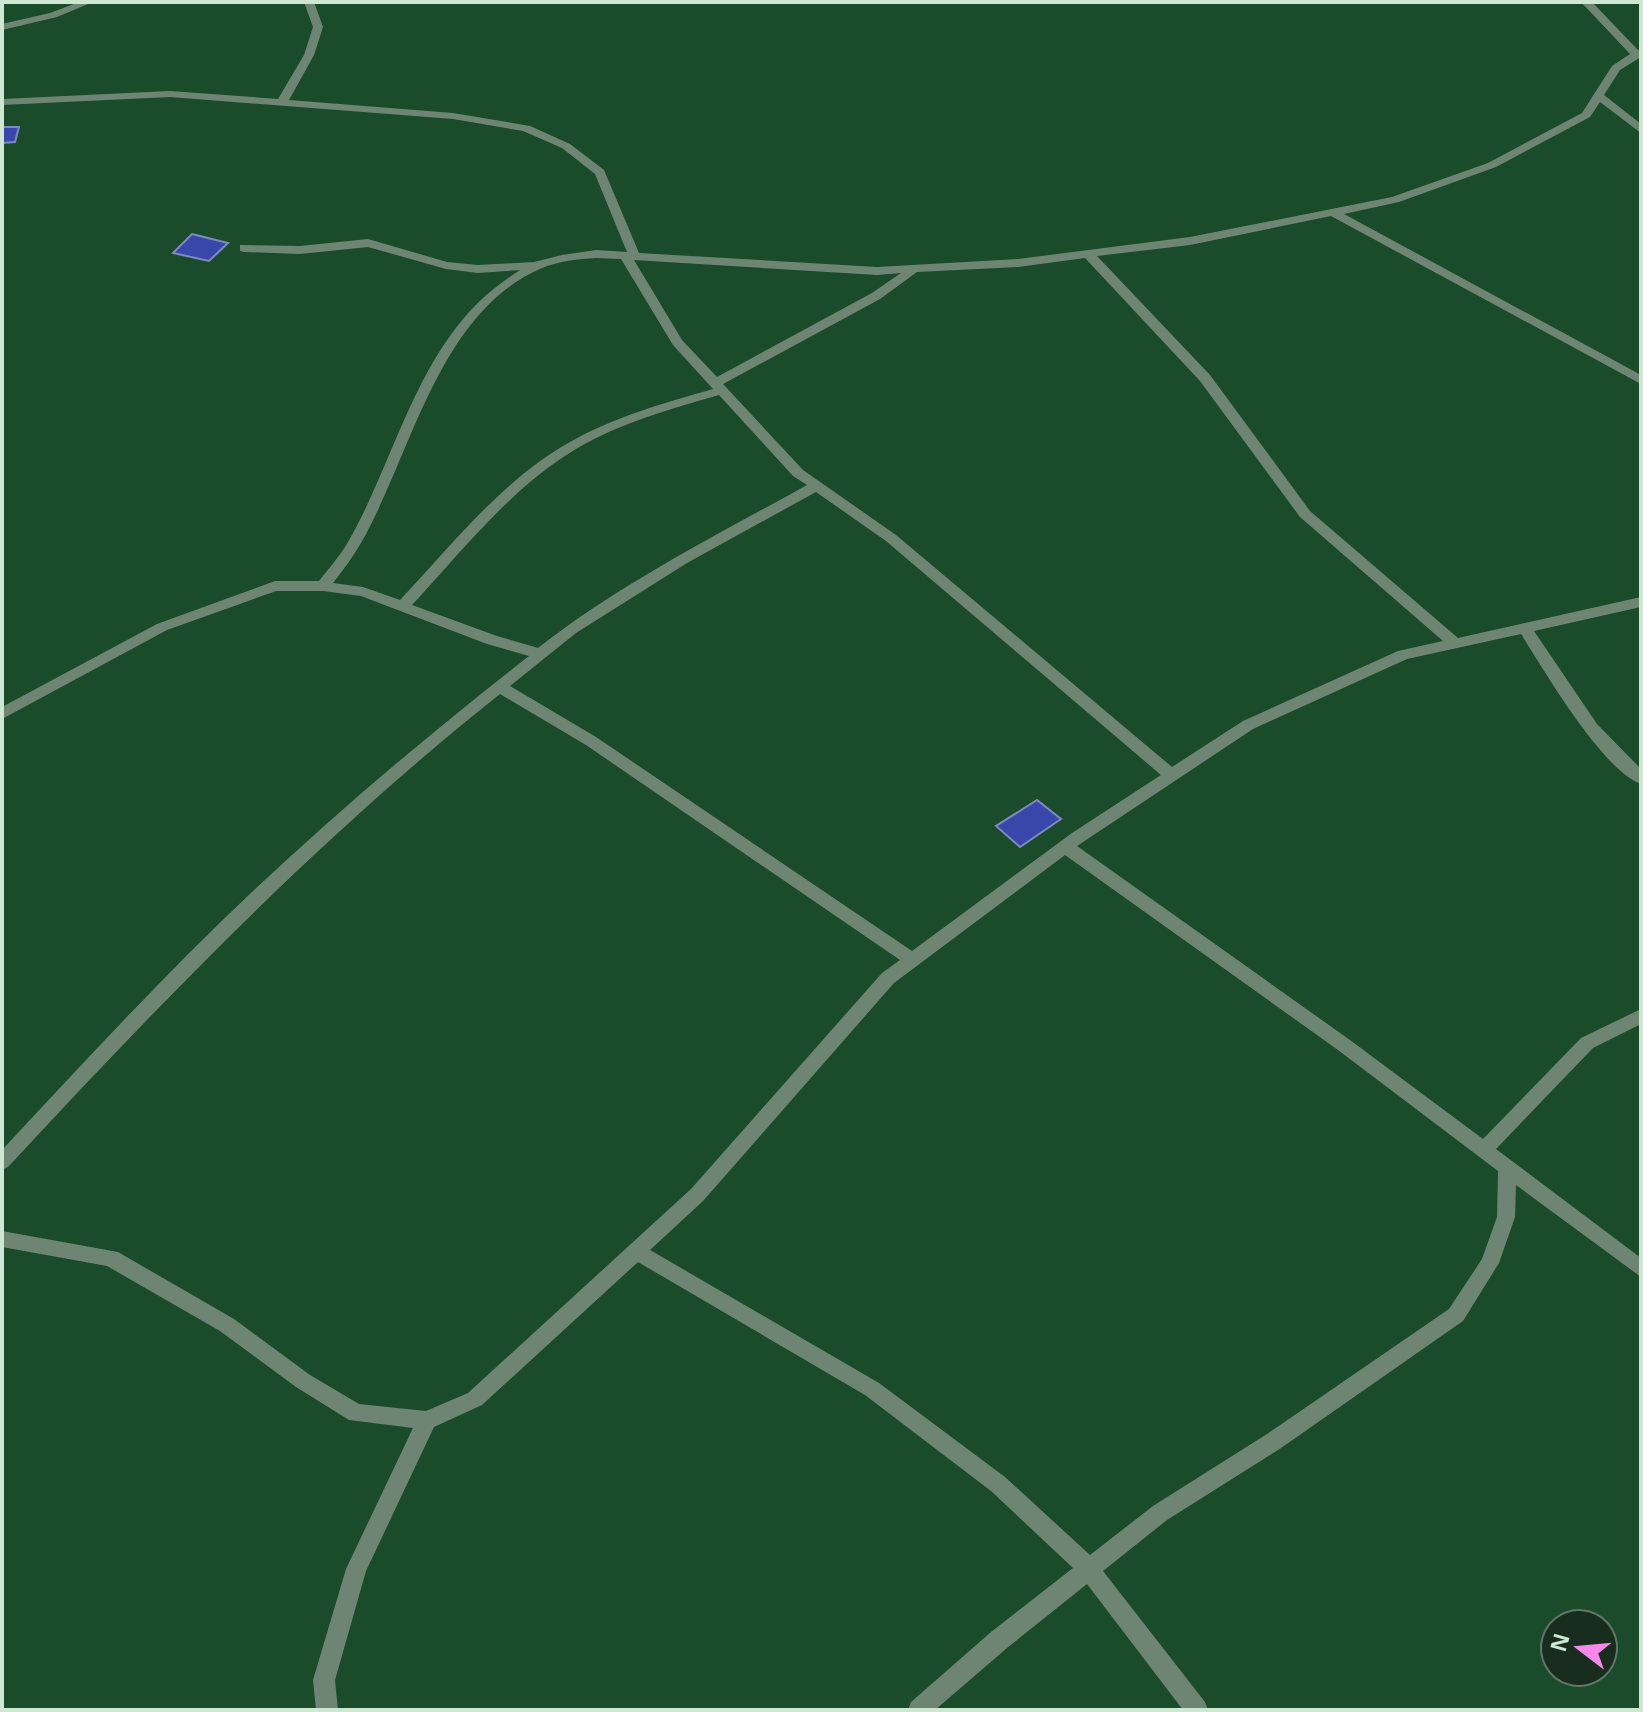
<svg xmlns="http://www.w3.org/2000/svg" width="1643" height="1712" font-family="'Noto Sans',sans-serif">
<rect width="100%" height="100%" fill="#1a4c2c"/>
<!-- building -->
<path fill="#3947aa" stroke="#7d8bbd" stroke-width="2" d="M2,127H19L15,142L2,143Z
M192,234L228,243L209,261L173,253Z
M1037,800L1061,819L1020,847L996,826Z"/>
<g fill="none" stroke-linecap="round" stroke-linejoin="round">
<!-- minor -->
<path fill="#6f8574" fill-rule="evenodd" d="M79,2H93L57,17L2,30V24L50,13Z
M304,2H314L323,27L314,55L289,100L453,113L530,126L570,144L604,170L639,253L877,267L1018,259L1190,237L1392,197L1488,163L1582,113L1612,66L1630,54L1581,2H1592L1638,50L1641,49V57L1620,70L1604,95L1641,124V133L1600,102L1590,117L1496,167L1399,202L1344,214L1641,375V384L1331,216L1190,245L1097,256L1210,375L1310,511L1458,638L1641,597V607L1534,631L1597,724L1641,769V784C1603,771 1543,669 1521,634L1407,659L1253,729L1077,846L1350,1040L1483,1139L1581,1038L1641,1009V1024L1593,1048L1496,1149L1641,1258V1277L1516,1185L1515,1217L1499,1263L1463,1321L1281,1448L1167,1520L1103,1571L1205,1702L1208,1710H1183L1087,1584L1007,1648L935,1710H908L911,1702L991,1632L1073,1568L991,1491L865,1395L638,1262L482,1405L434,1427L366,1571L335,1680L338,1710H316L313,1680L346,1569L413,1428L349,1420L296,1387L220,1331L107,1266L2,1247V1231L118,1252L234,1319L310,1375L359,1404L426,1411L468,1393L691,1189L882,973L900,960L586,745L500,694C321,836 163,1000 8,1167L2,1170V1150C83,1063 165,974 252,892C340,809 434,730 529,656L487,644L361,596L323,591H276L167,630L2,719V707L157,624L275,581H319C329,568 340,556 348,542C390,469 409,383 464,318C480,299 499,284 520,270L478,273L446,269L368,247L300,254L244,252L240,251V245L300,246L368,239L447,262L478,265L534,262L562,255L596,250L627,252L595,174L562,148L523,131L453,119L170,97L2,105V99L170,91L278,99L304,55L313,27ZM596,258L621,259L673,345L713,389C664,403 614,417 570,442C502,480 452,545 400,600L363,587L333,583C343,570 353,557 361,543C412,454 438,312 542,268C559,261 578,259 596,258ZM1085,258L1200,381L1300,517L1443,641L1398,651L1243,721L1172,767L896,535L803,470L723,384L880,299L917,272L1018,267ZM634,260L877,275L901,273L872,293L717,377L682,340ZM719,395L793,476L807,485C715,536 620,584 538,648L497,636L412,605C463,550 511,488 576,449C620,423 670,409 719,395ZM816,492L886,541L1161,775L1072,833L912,951L596,737L510,686L576,633L687,563ZM1065,855L1338,1050L1498,1171L1497,1217L1482,1259L1449,1309L1267,1434L1153,1506L1090,1555L1005,1477L879,1383L650,1250L703,1201L894,983Z"/>
</g>
<!-- border -->
<rect width="1643" height="1712" fill="none" stroke="#cde7d3" stroke-width="8"/>
<!-- north arrow -->
<g transform="translate(1579 1648) rotate(286)"><circle r="38" fill="#182d1e" stroke="#607766" stroke-width="2"/>
<path d="M0-6L14 30L0 20L-14 30Z" fill="#f888ea"/>
<text y="-12" font-size="22" font-weight="bold" text-anchor="middle" fill="#cde7d3">N</text>
</g>
</svg>
